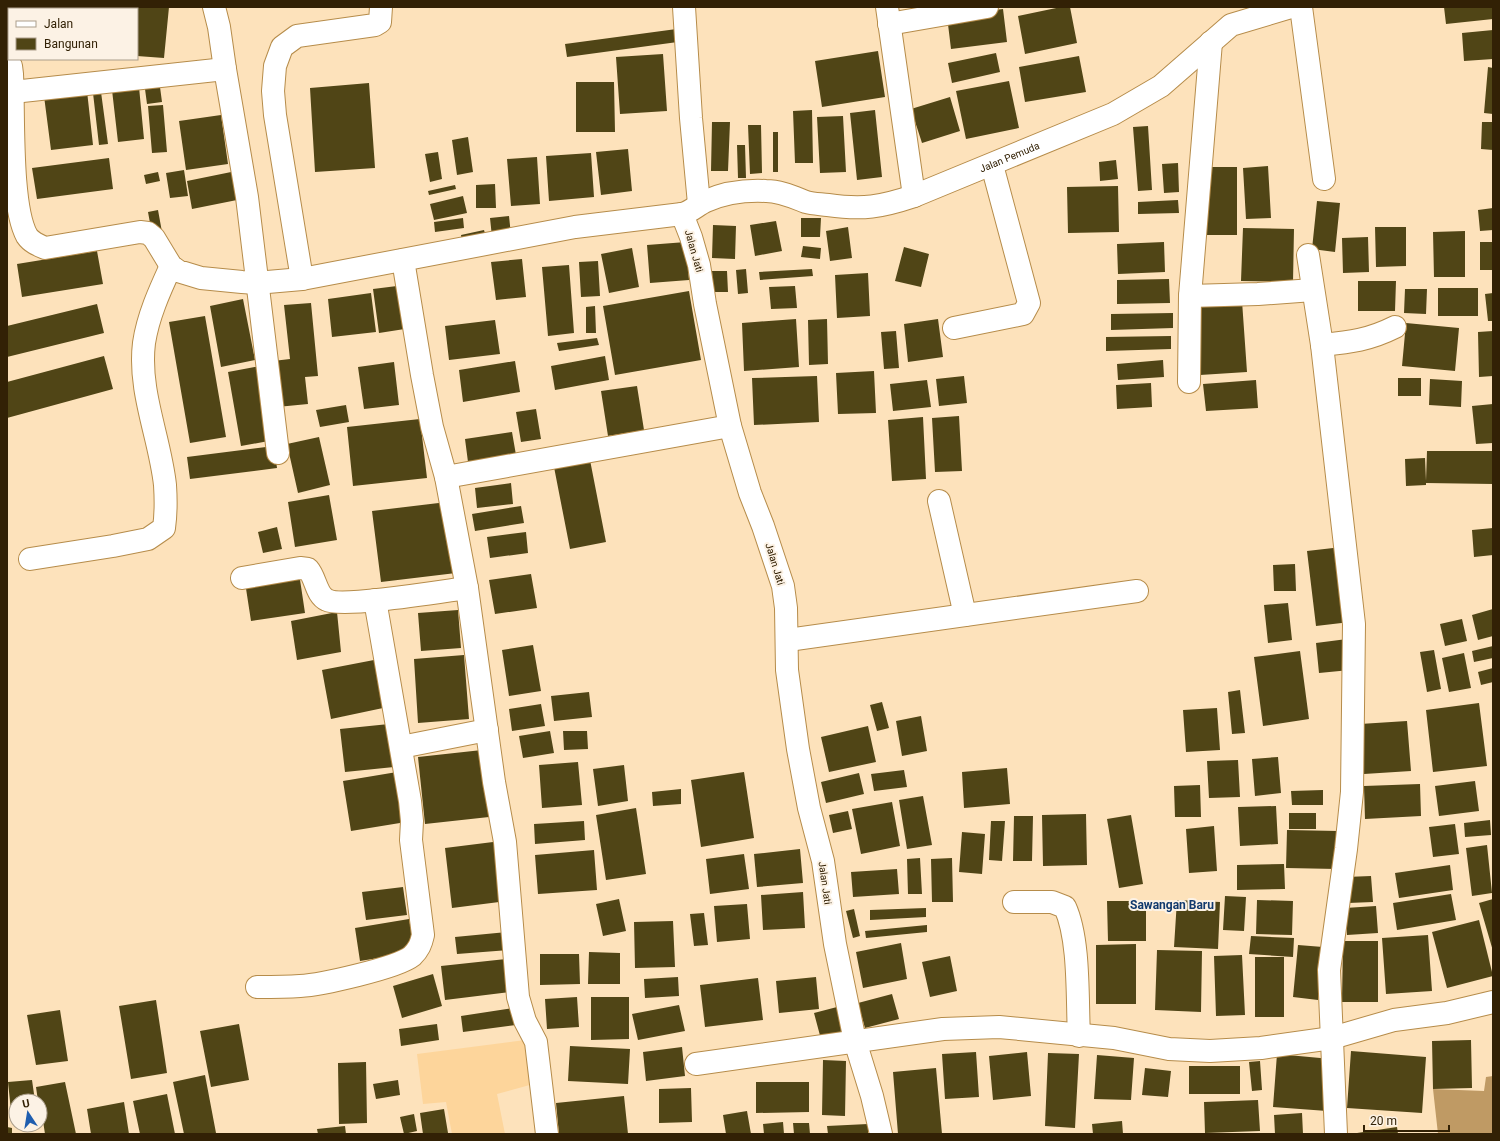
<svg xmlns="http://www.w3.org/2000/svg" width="1500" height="1141" font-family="Roboto,sans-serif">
<rect width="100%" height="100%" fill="#fde2bb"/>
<!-- built -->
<path fill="#fdd59b" d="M533,1039L537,1083L497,1094L505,1134H452L446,1102L423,1104L417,1054Z"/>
<!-- forest -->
<path fill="#bf9a64" d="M1493,1076V1134H1438L1433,1089L1484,1091L1486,1077Z"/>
<!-- building -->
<path fill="#504516" d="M115,7H169L164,58L137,56V9H115Z
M1061,7H1070L1077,43L1025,54L1018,16Z
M1444,7H1493V19L1446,24Z
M1003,9L1007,42L951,49L947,16Z
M684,28L685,41L567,57L565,44Z
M1493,30V59L1464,61L1462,33Z
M878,51L885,97L822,107L815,61Z
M996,53L1000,72L952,83L948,63Z
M663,54L667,111L620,114L616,57Z
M1079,56L1086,92L1025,102L1019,67Z
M1488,67L1493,68V114L1484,113Z
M1009,81L1019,128L966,139L956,91Z
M576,82H614L615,132H576Z
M369,83L375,168L315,172L310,88Z
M139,87L144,139L118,142L112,90Z
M160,87L162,102L147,104L145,89Z
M87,91L93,145L51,150L44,96Z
M101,92L108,144L99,145L93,93Z
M950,97L960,131L922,143L911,109Z
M163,105L167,152L152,153L148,106Z
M812,110L813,163H795L793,111Z
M875,110L882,177L857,180L850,113Z
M221,115L228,164L186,170L179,121Z
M843,116L846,172L820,173L817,117Z
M712,122H730L728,171H711Z
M1482,122H1493V150L1481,149Z
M748,125H761L762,173L750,174Z
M1148,126L1152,190L1138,191L1133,127Z
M773,132H778V172H773Z
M468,137L473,172L457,175L452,140Z
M737,145H745L746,178H738Z
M628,149L632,191L601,195L596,152Z
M438,152L442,179L430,182L425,154Z
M591,153L594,197L549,201L546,156Z
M537,157L540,204L511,206L507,159Z
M109,158L113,189L37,199L32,168Z
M1116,160L1118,179L1100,181L1099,162Z
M1178,163L1179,192L1164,193L1162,164Z
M1268,166L1271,218L1246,219L1243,168Z
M1204,167H1237V235H1204Z
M184,170L188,196L170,198L166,173Z
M241,170L247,198L192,209L187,181Z
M158,172L160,181L146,184L144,175Z
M495,184L496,208H476V185Z
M455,185L456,189L429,195L428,191Z
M1118,186L1119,232L1068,233L1067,187Z
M463,196L467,213L434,220L430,204Z
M1178,200L1179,213L1138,214V202Z
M1317,201L1340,203L1335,252L1312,249Z
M1493,208V230L1480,231L1478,210Z
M158,210L162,232L152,234L148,212Z
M509,216L511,235L492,237L490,218Z
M463,218L464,228L435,232L434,222Z
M801,218H821L820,237H801Z
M776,221L782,251L755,256L750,225Z
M713,225L736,226L735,259L712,258Z
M848,227L852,258L830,261L826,231Z
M1375,227H1406V266L1376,267Z
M1243,228L1294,229L1293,282L1241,281Z
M484,230L486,237L462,242L461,235Z
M1465,231V277H1434L1433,232Z
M1368,237L1369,272L1343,273L1342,238Z
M686,242L689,280L650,283L647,245Z
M1164,242L1165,272L1118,274L1117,244Z
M1480,242H1493V270H1480Z
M803,246L821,248L820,259L801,257Z
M904,247L929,254L921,287L895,281Z
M632,248L639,287L609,293L601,254Z
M97,251L103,284L22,297L17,264Z
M522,259L526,297L496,300L491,262Z
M598,261L600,296L581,297L579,262Z
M569,265L574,333L548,336L542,267Z
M746,269L748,293L738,294L736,270Z
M812,269L813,276L760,280L759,272Z
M712,271H727L728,292H713Z
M868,273L870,316L837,318L835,275Z
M1169,279L1170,303L1117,304V280Z
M1358,281H1396L1395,311H1358Z
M405,285L411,328L379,333L373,289Z
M795,286L797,308L771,309L769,287Z
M1438,288H1478V316H1438Z
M1405,289H1427L1426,314L1404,313Z
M689,291L701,360L615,375L603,306Z
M371,293L376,332L332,337L328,299Z
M1493,293V321H1488L1485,294Z
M243,299L255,360L221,367L210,306Z
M1242,301L1247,372L1200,375L1195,304Z
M311,303L318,376L305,377L308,404L277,407L273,361L290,359L284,305Z
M97,304L104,333L7,357V326Z
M595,306L596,333H586V307Z
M1173,313V328L1111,330V314Z
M205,316L226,437L190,443L169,322Z
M796,319L799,367L744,371L742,323Z
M827,319L828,364L809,365L808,320Z
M938,319L943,357L908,362L904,324Z
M495,320L500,354L449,360L445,326Z
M1406,323L1459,328L1455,371L1402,366Z
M896,331L899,368L884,369L881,332Z
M1493,331V376L1479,377L1478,332Z
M1171,336V349L1106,351V337Z
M597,338L599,345L559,351L557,343Z
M104,356L113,389L7,418V382Z
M605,356L609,380L555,390L551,366Z
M1163,360L1164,377L1118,380L1117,364Z
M515,361L520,392L463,402L459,370Z
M394,362L399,405L364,409L358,367Z
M260,366L274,440L241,446L228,372Z
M874,371L876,413L838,414L836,373Z
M817,376L819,422L754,425L752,378Z
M964,376L967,403L939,406L936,379Z
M1398,378H1421V396H1398Z
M1430,379L1462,381L1461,407L1429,405Z
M927,380L931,407L893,411L890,384Z
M1256,380L1258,408L1206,411L1203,384Z
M1151,383L1152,407L1117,409L1116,385Z
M637,386L644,430L608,436L601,391Z
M1493,404V443L1476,444L1472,406Z
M346,405L349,422L320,427L316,410Z
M536,409L541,439L521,442L516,412Z
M959,416L962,471L935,472L932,418Z
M923,417L926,479L892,481L888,420Z
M420,419L427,478L353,486L347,427Z
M512,432L516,455L468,462L465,439Z
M319,437L330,485L298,493L287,444Z
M274,446L277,468L190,479L187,457Z
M1427,451H1493V484L1426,483V485L1406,486L1405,459L1425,458L1426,481Z
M590,460L606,542L570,549L554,467Z
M511,483L513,504L477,508L475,488Z
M329,495L337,540L295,547L288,502Z
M447,502L456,573L381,582L372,511Z
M521,506L524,523L475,531L472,514Z
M277,527L282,549L263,553L258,532Z
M1493,528V555L1474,557L1472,530Z
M526,532L528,553L490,558L487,537Z
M1342,547L1350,622L1316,626L1307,551Z
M1295,564L1296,591H1274L1273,565Z
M299,573L305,613L251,621L245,582Z
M531,574L537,608L495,614L489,580Z
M1288,603L1292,640L1268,643L1264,605Z
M1493,609V636L1478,640L1472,615Z
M458,610L461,648L421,651L418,613Z
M337,612L341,652L297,660L291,621Z
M1462,619L1467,641L1445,646L1440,624Z
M1347,639L1350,670L1319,673L1316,643Z
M533,645L541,691L509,696L502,650Z
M1493,646V658L1474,662L1472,651Z
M1434,650L1441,689L1427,692L1420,652Z
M1300,651L1309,719L1263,726L1254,657Z
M1464,653L1471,688L1449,692L1442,658Z
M464,655L469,719L418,723L414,659Z
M374,660L383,708L331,719L322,670Z
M1493,668V682L1481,685L1478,672Z
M1240,690L1245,733L1232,734L1228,692Z
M589,692L592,717L554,721L551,696Z
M882,702L889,728L877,731L870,705Z
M1479,703L1487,766L1433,772L1426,710Z
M541,704L545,726L512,731L509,709Z
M1217,708L1220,750L1186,752L1183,710Z
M921,716L927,751L902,756L896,721Z
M1407,721L1411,771L1364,774L1360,724Z
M389,724L394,767L345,772L340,729Z
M868,726L876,762L829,772L821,737Z
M550,731L554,753L523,758L519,736Z
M563,731H587L588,749L564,750Z
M482,750L489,817L425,824L418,757Z
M1278,757L1281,793L1255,796L1252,759Z
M1238,760L1240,797L1209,798L1207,761Z
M578,762L582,805L542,808L539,765Z
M624,765L628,801L598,806L593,769Z
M1007,768L1010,804L964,808L962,772Z
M904,770L907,787L874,791L871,774Z
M397,772L406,822L351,831L343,781Z
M744,772L754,838L701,847L691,780Z
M859,773L864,794L826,803L821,782Z
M1475,781L1479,811L1439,816L1435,786Z
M1420,784L1421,816L1365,819L1364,786Z
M1200,785L1201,817H1175L1174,786Z
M681,789V804L653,806L652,792Z
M1323,790V805H1292L1291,791Z
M923,796L932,845L907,849L899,800Z
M892,802L900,846L861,854L852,809Z
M1276,806L1278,844L1240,846L1238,807Z
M636,808L646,874L606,880L596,815Z
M848,811L852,829L833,833L829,815Z
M1289,813H1316V829H1289Z
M1086,814L1087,865L1043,866L1042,815Z
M1131,815L1143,884L1119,888L1107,819Z
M1014,816H1033L1032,861H1013Z
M1490,820L1491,835L1465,837L1464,823Z
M584,821L585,840L535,844L534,824Z
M991,821H1005L1002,861L989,860Z
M1455,824L1459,854L1433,857L1429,827Z
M1214,826L1217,871L1189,873L1186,829Z
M1287,830L1338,831L1337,869L1286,868Z
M962,832L985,834L982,874L959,872Z
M501,841L507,901L452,908L445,848Z
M1487,845L1492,893L1472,896L1466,848Z
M800,849L803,883L757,887L754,854Z
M594,850L597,890L538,894L535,855Z
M744,854L749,889L710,894L706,859Z
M920,858L922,894H908L907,859Z
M952,858L953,902H932L931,859Z
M1284,864L1285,889L1237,890V865Z
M1450,865L1453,890L1399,898L1395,873Z
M897,869L899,894L853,897L851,872Z
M1371,876L1373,902L1348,903L1346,877Z
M403,887L407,915L366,920L362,892Z
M803,892L805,928L763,930L761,895Z
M1451,894L1456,920L1397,930L1393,903Z
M1225,896L1246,897L1244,931L1223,930Z
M619,899L626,931L603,936L596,904Z
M1493,899V951L1479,903Z
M1177,900L1220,902L1218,949L1174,947Z
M1257,900L1293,901L1292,935L1256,934Z
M1107,901H1146V941H1108Z
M747,904L750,939L717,942L714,906Z
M1376,906L1378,933L1347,935L1345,908Z
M926,908V917L870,920V910Z
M854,909L860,936L853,938L846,911Z
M704,913L708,945L694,946L690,914Z
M409,919L415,952L360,961L355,928Z
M1479,920L1493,976L1447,988L1432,932Z
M673,921L675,967L635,968L634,922Z
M927,925V932L866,938L865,931Z
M507,932L509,950L457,954L455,937Z
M1428,935L1432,991L1386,994L1382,938Z
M1251,936L1294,938L1293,957L1249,954Z
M1343,941H1378V1002H1342Z
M901,943L907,979L863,988L856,952Z
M1136,944V1004H1096V945Z
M1298,945L1323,947L1318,1000L1293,997Z
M1157,950L1202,951L1201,1012L1155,1010Z
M589,952L620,953V984H588Z
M540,954H579L580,984L540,985Z
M1242,955L1245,1015L1216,1016L1214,956Z
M950,956L957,991L930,997L922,962Z
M1255,957H1284V1017H1255Z
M506,959L510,992L445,1000L441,966Z
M433,974L442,1006L402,1018L393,986Z
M678,977L679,996L645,998L644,979Z
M816,977L819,1009L779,1013L776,981Z
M758,978L763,1020L705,1027L700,985Z
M892,994L899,1019L865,1028L858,1003Z
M577,997L579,1027L547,1029L545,999Z
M591,997H629V1039L591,1040Z
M156,1000L167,1073L131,1079L119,1006Z
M679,1005L685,1031L638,1040L632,1014Z
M837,1007L845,1037L822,1043L814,1013Z
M513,1008L516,1025L463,1032L461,1016Z
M60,1010L68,1061L36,1065L27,1015Z
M239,1024L249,1080L211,1087L200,1031Z
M437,1024L439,1040L401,1046L399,1029Z
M1471,1040L1472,1088L1433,1089L1432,1041Z
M570,1046L630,1049L628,1084L568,1081Z
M682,1047L685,1076L646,1081L643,1052Z
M1351,1051L1426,1057L1422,1113L1347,1108Z
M976,1052L979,1097L945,1099L942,1054Z
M1027,1052L1031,1096L993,1100L989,1056Z
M1048,1053L1079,1054L1075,1128L1045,1126Z
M1277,1054L1331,1059L1327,1111L1273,1107Z
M1097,1055L1134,1058L1131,1100L1094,1099Z
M823,1060L846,1061L845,1116L822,1115Z
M1260,1061L1262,1090L1252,1091L1249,1062Z
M366,1062L367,1123L339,1124L338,1063Z
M1189,1066H1240V1094H1189Z
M936,1068L942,1134H898L893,1072Z
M1145,1068L1171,1071L1168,1097L1142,1095Z
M205,1075L216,1133L184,1134L173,1082Z
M32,1080L35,1101H16V1120H12L8,1082Z
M398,1080L400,1095L376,1099L373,1084Z
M65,1082L76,1134H45L40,1101H38L36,1087Z
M756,1082H809V1112L756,1113Z
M691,1088L692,1122L659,1123V1089Z
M167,1094L175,1134H140L133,1101Z
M624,1096L628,1134H559L556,1103Z
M1258,1100L1260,1131L1205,1133L1204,1102Z
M124,1102L129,1134H91L87,1109Z
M444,1109L448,1133L423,1134L420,1113Z
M747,1111L751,1134H726L723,1115Z
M1302,1113L1303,1134H1275L1274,1115Z
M414,1114L417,1131L404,1134L400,1117Z
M1122,1121L1123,1134H1093L1092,1124Z
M783,1122L784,1134H764L763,1124Z
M793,1123H809L810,1134H794Z
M868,1124V1134H828L827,1126Z
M345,1126L346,1134H318L317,1129Z
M7,1127L12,1128V1134H7Z
M1397,1127L1398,1134H1357V1133Z"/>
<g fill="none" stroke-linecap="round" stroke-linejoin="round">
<defs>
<g id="minor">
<path d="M214,7L219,27L225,69L247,197L278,453"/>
<path d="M684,7L691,118L699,204"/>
<path d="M887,7L914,196"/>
<path d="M1301,7L1324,179"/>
<path d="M889,24L987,7"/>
<path d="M7,61L11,66L12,74C14,112 10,206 27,236C31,242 38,245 45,248L140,232L148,233L154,238L171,266L178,271L201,278L242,282L256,283L302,279L575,227L682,214"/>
<path d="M13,92L225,69"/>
<path d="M1308,255L1322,345L1354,624L1352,792L1346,849L1329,970L1336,1134"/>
<path d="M403,260L422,375L432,427L446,477L467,588L494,782L505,842L518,997L525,1021L536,1042L547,1134"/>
<path d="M302,279L275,115L273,91L275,66L282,47L297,36L375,25L380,22L381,7"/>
<path d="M1190,296L1258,294L1313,290"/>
<path d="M954,328L1023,314L1029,303L992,165"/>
<path d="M1322,345C1351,342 1369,340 1395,327"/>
<path d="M1189,382L1190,296L1211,42"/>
<path d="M446,477L730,426"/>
<path d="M939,501L965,615"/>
<path d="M30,559L113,546L148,539L164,528C166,514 166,500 165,485C160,438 138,391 144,343C148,316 160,290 171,266"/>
<path d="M242,578L300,568L308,569C316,578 316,595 327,600C342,608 444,591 467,588"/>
<path d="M788,640L1137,591"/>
<path d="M401,747L487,730"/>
<path d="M1014,902H1052L1065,907C1080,940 1077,999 1079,1036"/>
<path d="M257,987C271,987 286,987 300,986C320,985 397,968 412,956C419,949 421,944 423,935L411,840L412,821L410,801L375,600"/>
<path d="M696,1064L943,1029L999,1027L1114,1038L1169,1049L1210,1051L1261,1048L1332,1038L1394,1020L1447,1013L1493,1002"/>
<path id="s1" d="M881,1134L872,1096L855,1041L835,944L823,861L809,808L798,749L787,670L786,608L783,586L763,526L750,493L730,426L705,304L699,265L691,237L682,214C691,212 697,205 706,201C724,193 745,190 766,191C780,191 793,197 806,202C813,204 821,204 828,205C863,210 881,207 914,196L1113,114L1161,86L1231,25L1291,7"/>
</g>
</defs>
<!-- minor casing -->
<use href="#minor" stroke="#b68c4a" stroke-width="24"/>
<!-- minor -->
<use href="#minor" stroke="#fff" stroke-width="22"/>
</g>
<g text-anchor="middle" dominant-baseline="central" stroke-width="4" stroke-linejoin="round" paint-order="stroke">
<!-- street labels -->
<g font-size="10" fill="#322105" stroke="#fcf2e5">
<text stroke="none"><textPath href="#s1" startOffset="1288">Jalan Pemuda</textPath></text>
<text transform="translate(694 251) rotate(74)">Jalan Jati</text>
<text transform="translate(775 564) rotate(73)">Jalan Jati</text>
<text transform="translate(825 883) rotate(82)">Jalan Jati</text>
</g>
<!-- quarter labels -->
<g font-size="12" font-weight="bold" fill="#11396d" stroke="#fcf2e5">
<text x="1172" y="905">Sawangan Baru</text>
</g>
</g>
<!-- border -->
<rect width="1500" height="1141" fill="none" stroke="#322105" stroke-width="16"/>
<!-- legend -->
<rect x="8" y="8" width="130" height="52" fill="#fcf2e5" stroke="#ab9e8b"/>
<rect x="16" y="21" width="20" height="6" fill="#ffffff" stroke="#ab9e8b"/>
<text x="44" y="28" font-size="12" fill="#322105">Jalan</text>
<rect x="16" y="38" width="20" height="12" fill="#504516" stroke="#ab9e8b"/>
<text x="44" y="48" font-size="12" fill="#322105">Bangunan</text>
<!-- north arrow -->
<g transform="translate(28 1113) rotate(348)"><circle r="19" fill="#fcf2e5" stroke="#ab9e8b"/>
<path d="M0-3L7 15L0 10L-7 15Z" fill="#1f5eaf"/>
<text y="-6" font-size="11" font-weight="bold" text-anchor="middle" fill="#322105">U</text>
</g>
<!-- scale -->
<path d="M1364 1125v6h85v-6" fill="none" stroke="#322105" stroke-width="2"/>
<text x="1370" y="1125" font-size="12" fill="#322105" stroke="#fcf2e5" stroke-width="3" paint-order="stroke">20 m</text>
</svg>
